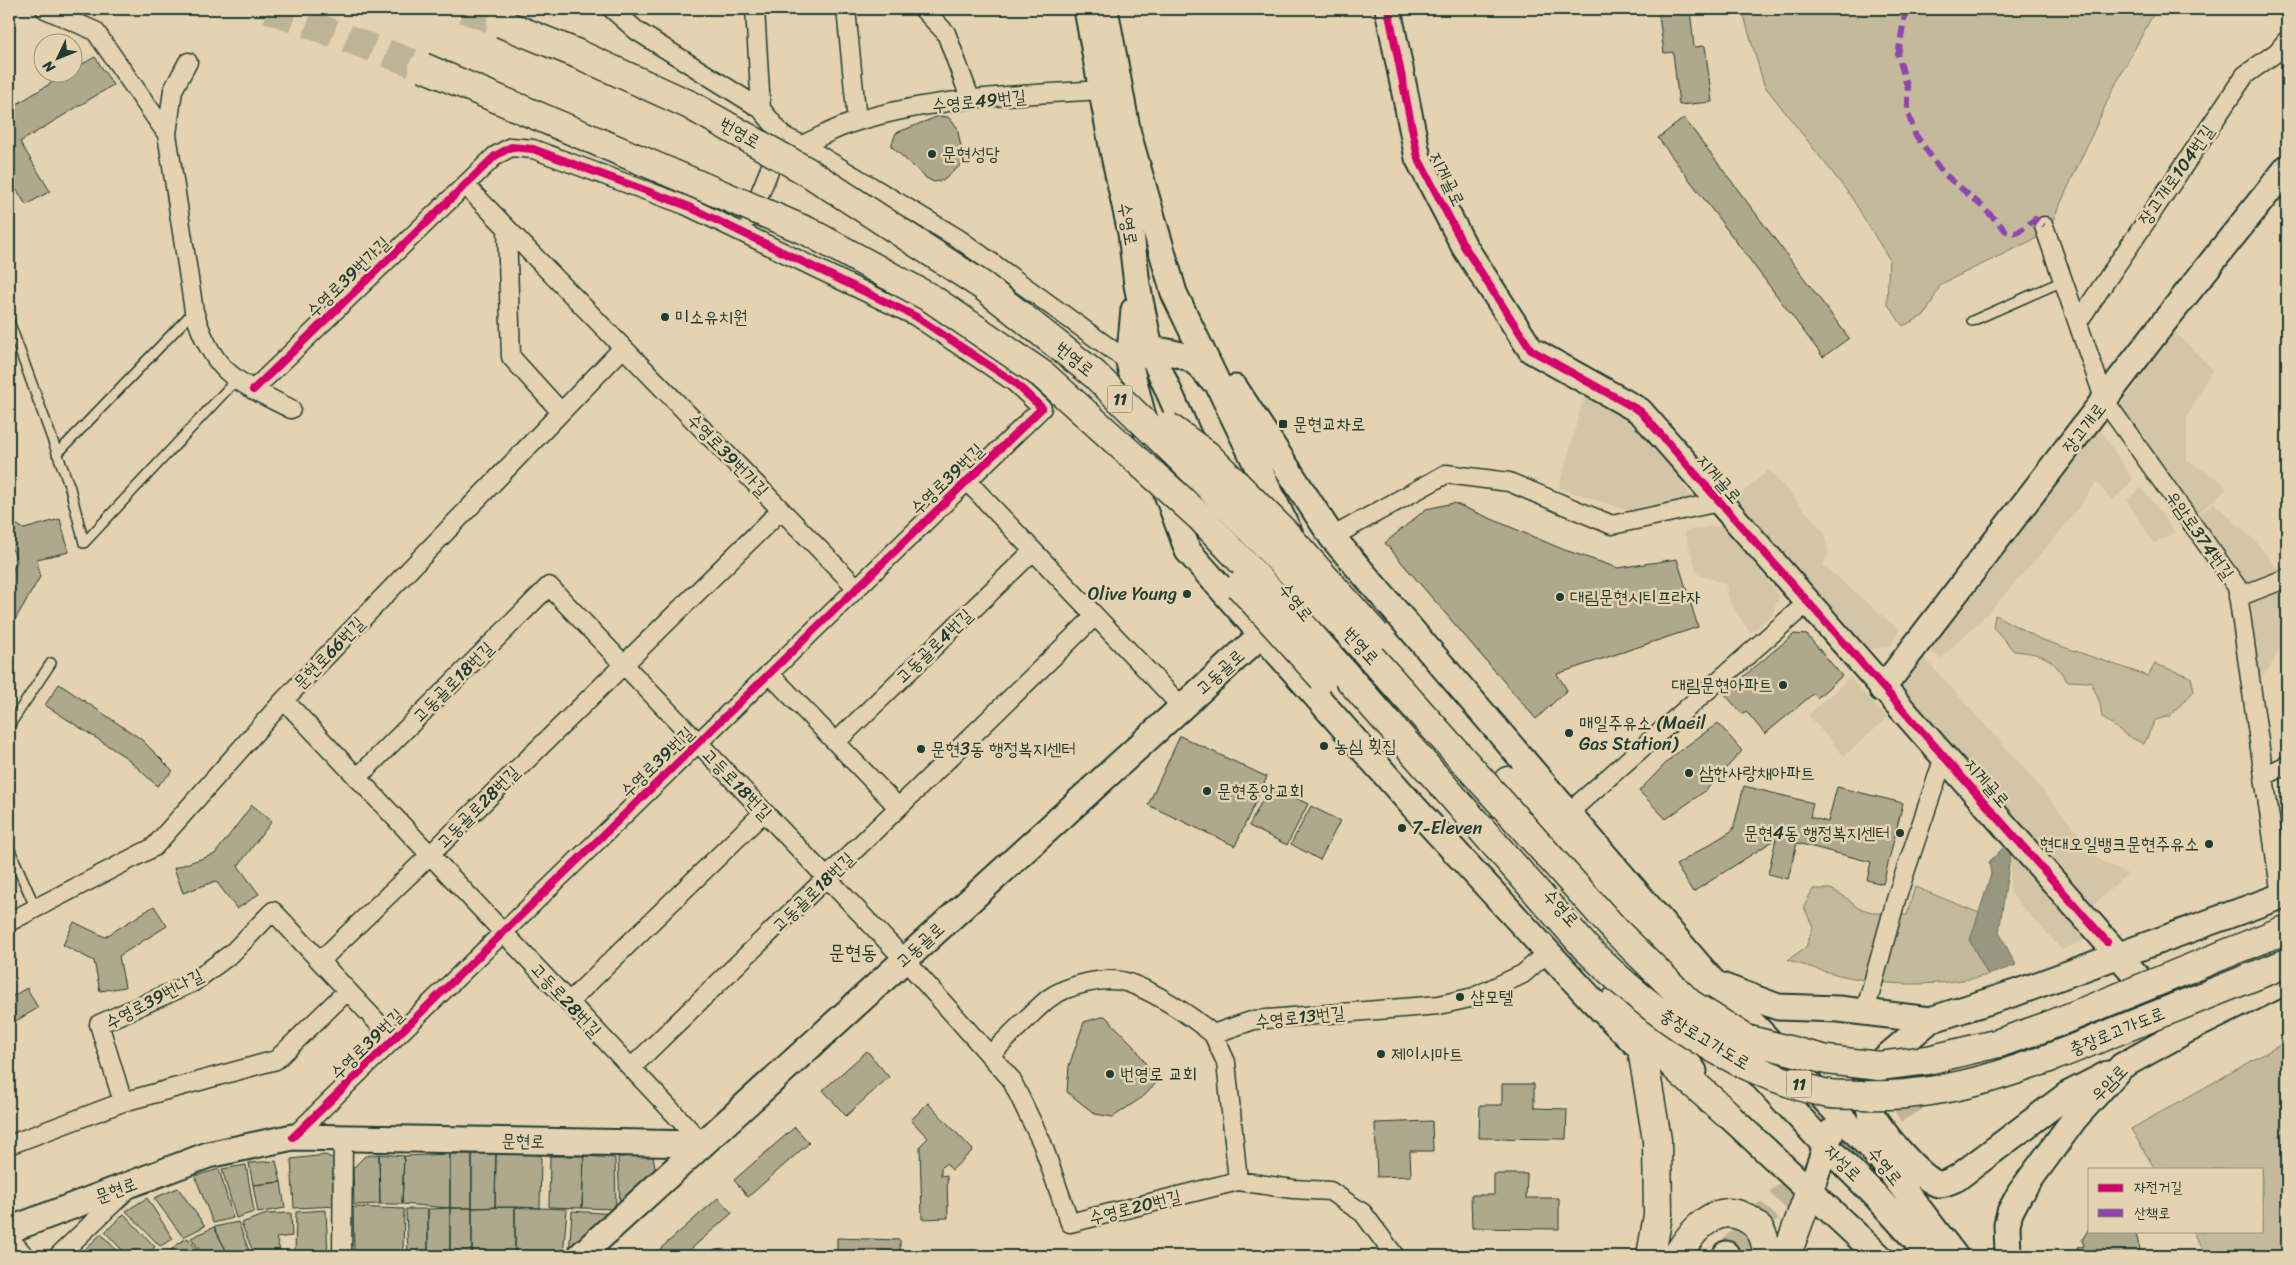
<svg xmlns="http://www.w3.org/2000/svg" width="2296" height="1265" font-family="Sriracha,'Poor Story',sans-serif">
<rect width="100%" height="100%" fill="#e5d2b0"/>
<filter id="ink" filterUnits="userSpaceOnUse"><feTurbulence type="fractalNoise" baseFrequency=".02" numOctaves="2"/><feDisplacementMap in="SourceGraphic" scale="10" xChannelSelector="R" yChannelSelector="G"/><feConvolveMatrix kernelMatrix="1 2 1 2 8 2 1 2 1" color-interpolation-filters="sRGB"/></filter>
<g filter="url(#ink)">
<!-- built -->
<path fill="#d4c5a6" d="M2174,331L2212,369L2187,417V460L2223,483L2226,489L2198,514L2153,456L2120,406Z
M1585,392L1629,422L1670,463L1692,499L1667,506L1627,510L1559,488Z
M2098,426L2133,480L2112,501L2097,482L2065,526L1991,610L1940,659L1925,643Z
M1769,470L1825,533L1828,553L1823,565L1899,630L1891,645L1868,650L1736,498Z
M2142,488L2175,532L2154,543L2126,500Z
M2214,503L2256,542L2287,580L2285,635L2270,668L2255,683L2252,610L2249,594L2240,574L2197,516Z
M1724,525L1779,596L1772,616L1750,633L1730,602L1725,583L1698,575L1684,531Z
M1920,653L2023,767L2100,860L2127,874L2091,907L1900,687Z
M1850,677L1887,718L1844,756L1808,715Z
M2011,851L2075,914L2087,939L2062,950L2010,893Z"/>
<!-- green -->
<path fill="#c4ba9b" stroke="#727c68" d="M1742,9H2156L2113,89L2047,233L1941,284L1925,315L1903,326L1887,303L1889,259L1850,195L1764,85Z
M1995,615L2040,639L2148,676L2155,664L2191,677L2194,691L2170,716L2155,720L2144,744L2126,735L2102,717L2100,703L2091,682L2067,681C2051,656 2043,654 2014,651L1993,627Z
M1915,887L1979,913L1970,941L1988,975C1914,992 1859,984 1788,960L1806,947L1813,927L1804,907L1813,889H1831L1845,897L1858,908L1876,913L1907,915Z
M2287,1041V1256H2207L2192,1231H2262V1169H2155L2131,1129Z"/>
<!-- water -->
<path fill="#98977f" stroke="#687361" d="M2005,846L2011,851L1999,932L2016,965L1988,975L1970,941L1991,874L1989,862Z"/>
<!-- building -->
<path fill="#aea88d" stroke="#1f3d34" d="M1658,9H1690L1694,47L1705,46L1712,102L1679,105L1673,52L1664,53Z
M95,57L113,85L20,142L50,191L26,205L9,177V109L69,72H72V70Z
M939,116L948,117L957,127L964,162L944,180L934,182L926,178L891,146L896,133Z
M1684,118L1849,338L1823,357L1658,138Z
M1454,503L1562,549L1618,568L1677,559L1698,627L1557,674L1567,690L1536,719L1385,543L1426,509Z
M60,519L69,552L37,559L40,577L9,630V577L17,561L13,550L9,548V520L24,529Z
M1794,634L1807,635L1842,676L1817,698L1813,694L1765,734L1746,711L1742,714L1724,693Z
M59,684L141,739L173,771L157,786L127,758L45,705Z
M1718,723L1742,751L1705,791L1666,819L1639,791L1674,755Z
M1180,736L1267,777L1235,846L1148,805Z
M1270,785L1308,804L1287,845L1249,826Z
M1744,786L1813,803L1810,817L1828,822L1837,787L1903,803L1883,884L1867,880L1871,862L1797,843L1788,879L1768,874L1776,839L1693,892L1676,865L1733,830Z
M252,805L272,821L238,866L259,894L237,909L216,881L183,893L174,868L215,854Z
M1311,806L1340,821L1320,860L1291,844Z
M154,906L167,926L119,956L125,987L100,991L94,961L63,945L74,922L105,937Z
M27,988L38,1008L9,1025V998Z
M1105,1016L1135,1047L1157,1082L1144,1096L1113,1117L1095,1114L1067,1092L1069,1066L1084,1022Z
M867,1051L889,1077L846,1116L823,1090Z
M1502,1084H1534V1108L1567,1109L1566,1139L1479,1138L1480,1105H1502Z
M928,1103L973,1150L952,1170L946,1163L941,1168V1176L947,1175L948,1218L922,1219L920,1146L928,1138L911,1120Z
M1432,1121L1433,1151H1410L1411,1176L1377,1177L1375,1123Z
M795,1127L809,1143L748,1197L734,1180Z
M379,1154L380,1204L354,1205L353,1168L365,1156Z
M379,1154L404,1156L402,1204H380Z
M450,1154V1208L402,1204L404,1156Z
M450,1154H472V1208H450Z
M472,1154H496L495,1207L472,1208Z
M496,1154L541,1155L540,1208L495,1207Z
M325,1155L337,1160L339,1206L294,1208L291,1159Z
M550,1156H584L582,1208L549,1207Z
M584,1156L615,1158L616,1209L582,1208Z
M653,1156L657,1178L620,1208L618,1157Z
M276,1161L281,1182L253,1185L249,1163Z
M246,1165L254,1212L236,1218L222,1169Z
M219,1169L233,1218L213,1223L195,1176Z
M1494,1174H1527L1526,1198H1559V1229L1472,1228L1471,1195H1494Z
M281,1182L285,1208L258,1213L253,1185Z
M178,1188L205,1226L183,1237L154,1198Z
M147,1198L173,1239L160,1246L126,1211Z
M718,1198L732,1213L683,1256H652Z
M353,1207L404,1209L403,1256H360L354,1250Z
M515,1207V1256H472V1208Z
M515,1207L567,1209L563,1256H515Z
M450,1208V1256H428V1209Z
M450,1208H472V1256H450Z
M406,1209H428V1256H408Z
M326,1210L328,1256H295L296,1212Z
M572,1211L616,1214L569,1256Z
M291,1213L292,1236L276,1238L282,1256H255L241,1223L267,1214Z
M124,1214L155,1247L145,1256H128L105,1232Z
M238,1222L251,1256H229L214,1227Z
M214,1227L229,1256H204L191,1238Z
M2090,1227V1231H2135L2142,1256H2075L2079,1255L2077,1248L2084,1246L2082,1240Z
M101,1234L122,1256H78Z
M188,1238L202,1256H171L168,1253L178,1243Z
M837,1238L900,1240V1256H837Z"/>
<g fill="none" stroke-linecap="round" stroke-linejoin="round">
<!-- secondary-tunnel -->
<path stroke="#bdb497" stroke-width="25" stroke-dasharray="25 12" stroke-linecap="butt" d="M1726,1254L1779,1200L1868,1126L1928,1092"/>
<!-- highway-tunnel -->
<path stroke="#bdb497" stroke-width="28" stroke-dasharray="28 14" stroke-linecap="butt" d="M268,9L423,67
M464,9L501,23"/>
<defs>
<path id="lane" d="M9,321L70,488L84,543
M1972,321L2063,281
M57,454L194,311
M84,543L236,380
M9,726L51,663
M9,848L36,909"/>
<path id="street" d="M45,9L95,31L167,134
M612,9L637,31L761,109L783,136
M755,9L761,109
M846,9L857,121
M923,9L946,33L970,98
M188,62L173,90L167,134L194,311C213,374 236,381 291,409
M802,145C820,137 839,126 858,121C937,97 1020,95 1102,90
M465,185L857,588
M750,218L783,136L802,145L959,239L1129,362
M2044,226L2105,401L2237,587L2281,896
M507,229L511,357L561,412
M2078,322L2245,75L2277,52L2287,40
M253,390L495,156L511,147L533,149L685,205L915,316L1014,382L1042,408L293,1137
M967,481L1182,707
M1332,537L1446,474L1509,482L1612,525L1719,502
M2238,597L2287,578
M769,673L898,807
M284,700L703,1144
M836,742L1033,551
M2264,776L2287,765
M357,778L549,586L905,960L1011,1079L1042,1143L1070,1223L1238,1181L1293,1189L1330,1191L1363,1213L1395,1256
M1568,813L1808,602
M9,922L154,847L284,700L623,348
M320,961L430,855L781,510
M569,1002L764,812
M1865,1012L1897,896L1944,757
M1213,1034L1226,1062L1238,1181
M990,1055C1009,1037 1028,1016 1048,999C1067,985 1106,975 1129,983C1157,993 1190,1015 1213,1034L1254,1020L1439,1005L1474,997L1523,974L1549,951
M631,1068L1095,616
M123,1102L99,1024L192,983L232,953L273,911L393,1039
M9,1145L123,1102L276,1060L347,991
M9,1238L25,1256
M58,1256L128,1189
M342,1256L343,1137"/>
<path id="secondary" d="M1087,9L1112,146L1131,233L1137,285L1150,349L1189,437L1197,450
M1105,9L1128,134L1174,293L1290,534
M1388,9L1418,158L1464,246L1531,350L1640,411L2185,1031
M1134,310L1129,362L1153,456L1188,551L1413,806L1592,1000L1649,1057
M1140,355L1150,349C1179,354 1192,353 1210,378
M1235,388L1332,537L1714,983L1880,1158L1955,1256
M1258,547L1278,579L1301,608
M1882,689L2164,322L2287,168
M1503,825L1597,932L1631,962
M1656,947L1696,996
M1719,985L1778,1007L1839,1009L1930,1020L2018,992L2287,894
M1644,1006L1694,1071
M1754,1068L1825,1145L1876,1196L1930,1256
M1869,1072L1930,1020
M1868,1073C1865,1086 1865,1098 1870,1111C1877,1127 1922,1182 1939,1184C1945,1184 1951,1181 1957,1178L2067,1095L2108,1074
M1962,1075L2287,946
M1710,1101L1726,1113L1879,1256
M1810,1191L1831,1132
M9,1230L208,1155L293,1137L703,1144
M580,1256L1261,635
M1725,1256L1726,1254
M2008,1256L2007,1224L2010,1212L2020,1193L2075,1118L2122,1066L2185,1031L2287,981"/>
<path id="primary" d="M1638,1025L1657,1140L1658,1215L1651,1256
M1677,1256C1691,1232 1716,1201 1746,1218C1762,1227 1766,1239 1767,1256
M1782,1256L1791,1243L1810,1191"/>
<path id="highway" d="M1508,781L1656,947
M1616,1000L1675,1067L1726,1113"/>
</defs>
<!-- lane casing -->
<use href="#lane" stroke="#1f3d34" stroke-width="12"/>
<!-- street casing -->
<use href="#street" stroke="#1f3d34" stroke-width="21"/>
<!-- secondary casing -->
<use href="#secondary" stroke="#1f3d34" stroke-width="29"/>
<!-- primary casing -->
<use href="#primary" stroke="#1f3d34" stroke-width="31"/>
<!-- highway casing -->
<use href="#highway" stroke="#1f3d34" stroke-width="31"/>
<!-- lane -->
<use href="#lane" stroke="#e5d2b0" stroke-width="9"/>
<!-- street -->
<use href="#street" stroke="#e5d2b0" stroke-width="18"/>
<!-- secondary -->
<use href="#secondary" stroke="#e5d2b0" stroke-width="25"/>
<!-- primary -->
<use href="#primary" stroke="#e5d2b0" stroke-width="28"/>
<!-- highway -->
<use href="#highway" stroke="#e5d2b0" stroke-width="28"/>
<defs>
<path id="highway-bridge" d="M501,23L578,54L690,105L808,172L983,286L1094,374L1207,484L1343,626L1617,932L1689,1003L1746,1039L1827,1060L1879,1066L1928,1060L1999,1043L2048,1026L2287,929
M423,67L809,232L932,299L1043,375L1200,517L1300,623L1586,948C1653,1015 1730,1070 1824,1093C1836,1096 1850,1094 1862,1095C1954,1099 2039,1063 2122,1029C2177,1007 2232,985 2287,963
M1167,426L1206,454L1285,533L1376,635
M1240,586L1323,678"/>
</defs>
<!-- highway-bridge casing -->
<use href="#highway-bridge" stroke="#1f3d34" stroke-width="31" stroke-linecap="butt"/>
<!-- highway-bridge -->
<use href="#highway-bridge" stroke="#e5d2b0" stroke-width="28"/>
<!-- quiet -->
<path stroke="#8e44ad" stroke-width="6" stroke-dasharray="12 6" stroke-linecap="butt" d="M1906,9L1898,55L1908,89V113L1915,134L1942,172L1983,207L2006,231L2017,233L2035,219L2044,226"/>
<defs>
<path id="cycleway" d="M1388,9L1418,158L1464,246L1531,350L1640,411L2107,942
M253,390L495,156L511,147L533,149L685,205L915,316L1014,382L1042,408L293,1137"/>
</defs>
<!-- cycleway casing -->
<use href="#cycleway" stroke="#e5d2b0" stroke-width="11"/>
<!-- cycleway -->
<use href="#cycleway" stroke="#d6006c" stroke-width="8"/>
</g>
</g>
<!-- markers -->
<g fill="#1f3d34" stroke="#e5d2b0" stroke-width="2">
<circle cx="932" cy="154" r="5"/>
<circle cx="665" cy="317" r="5"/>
<rect x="1278" y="419" width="10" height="10" rx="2.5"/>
<circle cx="1187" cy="594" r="5"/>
<circle cx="1560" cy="597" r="5"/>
<circle cx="1783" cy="685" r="5"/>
<circle cx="1569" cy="733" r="5"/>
<circle cx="1324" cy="746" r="5"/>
<circle cx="921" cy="749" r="5"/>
<circle cx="1689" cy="773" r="5"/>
<circle cx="1207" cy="791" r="5"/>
<circle cx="1402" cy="828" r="5"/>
<circle cx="1900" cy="833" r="5"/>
<circle cx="2209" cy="844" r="5"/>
<circle cx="1460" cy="997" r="5"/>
<circle cx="1381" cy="1054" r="5"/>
<circle cx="1110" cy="1074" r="5"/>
</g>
<g text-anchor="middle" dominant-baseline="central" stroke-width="5" stroke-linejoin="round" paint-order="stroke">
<!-- shield labels -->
<g fill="#e5d2b0" stroke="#5a6a59" stroke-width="1">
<rect x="1107.5" y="385.5" width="25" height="27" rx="4"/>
<rect x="1786.5" y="1070.5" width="25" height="27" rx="4"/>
</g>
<g font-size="16" font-weight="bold" fill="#1f3d34">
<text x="1120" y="399">11</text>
<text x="1799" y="1084">11</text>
</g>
<!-- street labels -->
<g font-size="18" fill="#1f3d34" stroke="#e5d2b0">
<text transform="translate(979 101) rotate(-6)">수영로49번길</text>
<text transform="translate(740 133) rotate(30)">번영로</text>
<text transform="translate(2176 175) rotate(-55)">장고개로104번길</text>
<text transform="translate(1447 179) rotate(64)">지게골로</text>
<text transform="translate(1128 224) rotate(80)">수영로</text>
<text transform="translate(348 277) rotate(-44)">수영로39번가길</text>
<text transform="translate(1075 359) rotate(39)">번영로</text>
<text transform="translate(2084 428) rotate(-52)">장고개로</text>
<text transform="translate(728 455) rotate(46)">수영로39번가길</text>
<text transform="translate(947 479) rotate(-44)">수영로39번길</text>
<text transform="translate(1719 479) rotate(49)">지게골로</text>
<text transform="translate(2200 535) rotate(55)">우암로374번길</text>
<text transform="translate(1296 602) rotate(52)">수영로</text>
<text transform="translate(934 646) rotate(-44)">고동골로4번길</text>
<text transform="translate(1361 646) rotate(48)">번영로</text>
<text transform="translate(329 653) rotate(-46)">문현로66번길</text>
<text transform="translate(1220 672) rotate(-42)">고동골로</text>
<text transform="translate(453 682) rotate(-45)">고동골로18번길</text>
<text transform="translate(657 762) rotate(-44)">수영로39번길</text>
<text transform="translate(1987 783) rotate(49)">지게골로</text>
<text transform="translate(737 784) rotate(46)">고등로18번길</text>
<text transform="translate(478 807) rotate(-45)">고동골로28번길</text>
<text transform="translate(813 892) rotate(-44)">고동골로18번길</text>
<text transform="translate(1561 908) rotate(48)">수영로</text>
<text transform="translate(920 945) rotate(-42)">고동골로</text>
<text transform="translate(154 999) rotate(-28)">수영로39번나길</text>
<text transform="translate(566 1000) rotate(47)">고등로28번길</text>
<text transform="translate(1300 1017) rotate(-6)">수영로13번길</text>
<text transform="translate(2117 1031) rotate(-22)">충장로고가도로</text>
<text transform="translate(1705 1039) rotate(31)">충장로고가도로</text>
<text transform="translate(367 1044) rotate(-44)">수영로39번길</text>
<text transform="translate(2109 1083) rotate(-45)">우암로</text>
<text transform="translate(523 1141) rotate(1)">문현로</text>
<text transform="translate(1843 1163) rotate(45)">자성로</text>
<text transform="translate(1885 1166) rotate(51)">수영로</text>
<text transform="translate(116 1190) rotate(-20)">문현로</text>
<text transform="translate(1135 1207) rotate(-14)">수영로20번길</text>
</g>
<!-- poi labels -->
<g font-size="18" fill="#1f3d34" stroke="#e5d2b0" text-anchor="start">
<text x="942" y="154">문현성당</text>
<text x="675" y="317">미소유치원</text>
<text x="1293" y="424">문현교차로</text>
<text x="1177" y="594" text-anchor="end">Olive Young</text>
<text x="1570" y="597">대림문현시티프라자</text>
<text x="1773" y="685" text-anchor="end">대림문현아파트</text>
<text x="1579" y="723">매일주유소 (Maeil<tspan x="1579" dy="21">Gas Station)</tspan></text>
<text x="1334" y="746">농심 횟집</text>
<text x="931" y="749">문현3동 행정복지센터</text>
<text x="1699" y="773">삼한사랑채아파트</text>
<text x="1217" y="791">문현중앙교회</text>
<text x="1412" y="828">7-Eleven</text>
<text x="1890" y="833" text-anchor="end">문현4동 행정복지센터</text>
<text x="2199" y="844" text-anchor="end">현대오일뱅크문현주유소</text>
<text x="1470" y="997">샵모텔</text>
<text x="1391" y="1054">제이시마트</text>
<text x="1120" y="1074">번영로 교회</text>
</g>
<!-- quarter labels -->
<g font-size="20" fill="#1f3d34" stroke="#e5d2b0">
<text x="853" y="952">문현동</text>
</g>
</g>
<!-- margin -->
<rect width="2296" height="1265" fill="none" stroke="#e5d2b0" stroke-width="30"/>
<rect x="15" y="15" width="2266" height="1235" fill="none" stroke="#1f3d34" stroke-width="2" filter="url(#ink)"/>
<!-- legend -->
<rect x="2088" y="1168" width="175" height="65" fill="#e5d2b0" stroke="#96967e"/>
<rect x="2098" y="1184" width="25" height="8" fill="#d6006c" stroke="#96967e"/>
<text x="2134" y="1192" font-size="15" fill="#1f3d34">자전거길</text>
<rect x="2098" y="1209" width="25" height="8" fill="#8e44ad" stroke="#96967e"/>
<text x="2134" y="1218" font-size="15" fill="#1f3d34">산책로</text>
<!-- north arrow -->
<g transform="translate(58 58) rotate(227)"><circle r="24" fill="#e5d2b0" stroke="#96967e"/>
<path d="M0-4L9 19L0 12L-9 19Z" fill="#1f3d34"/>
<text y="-8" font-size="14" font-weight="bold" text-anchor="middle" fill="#1f3d34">N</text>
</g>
</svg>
